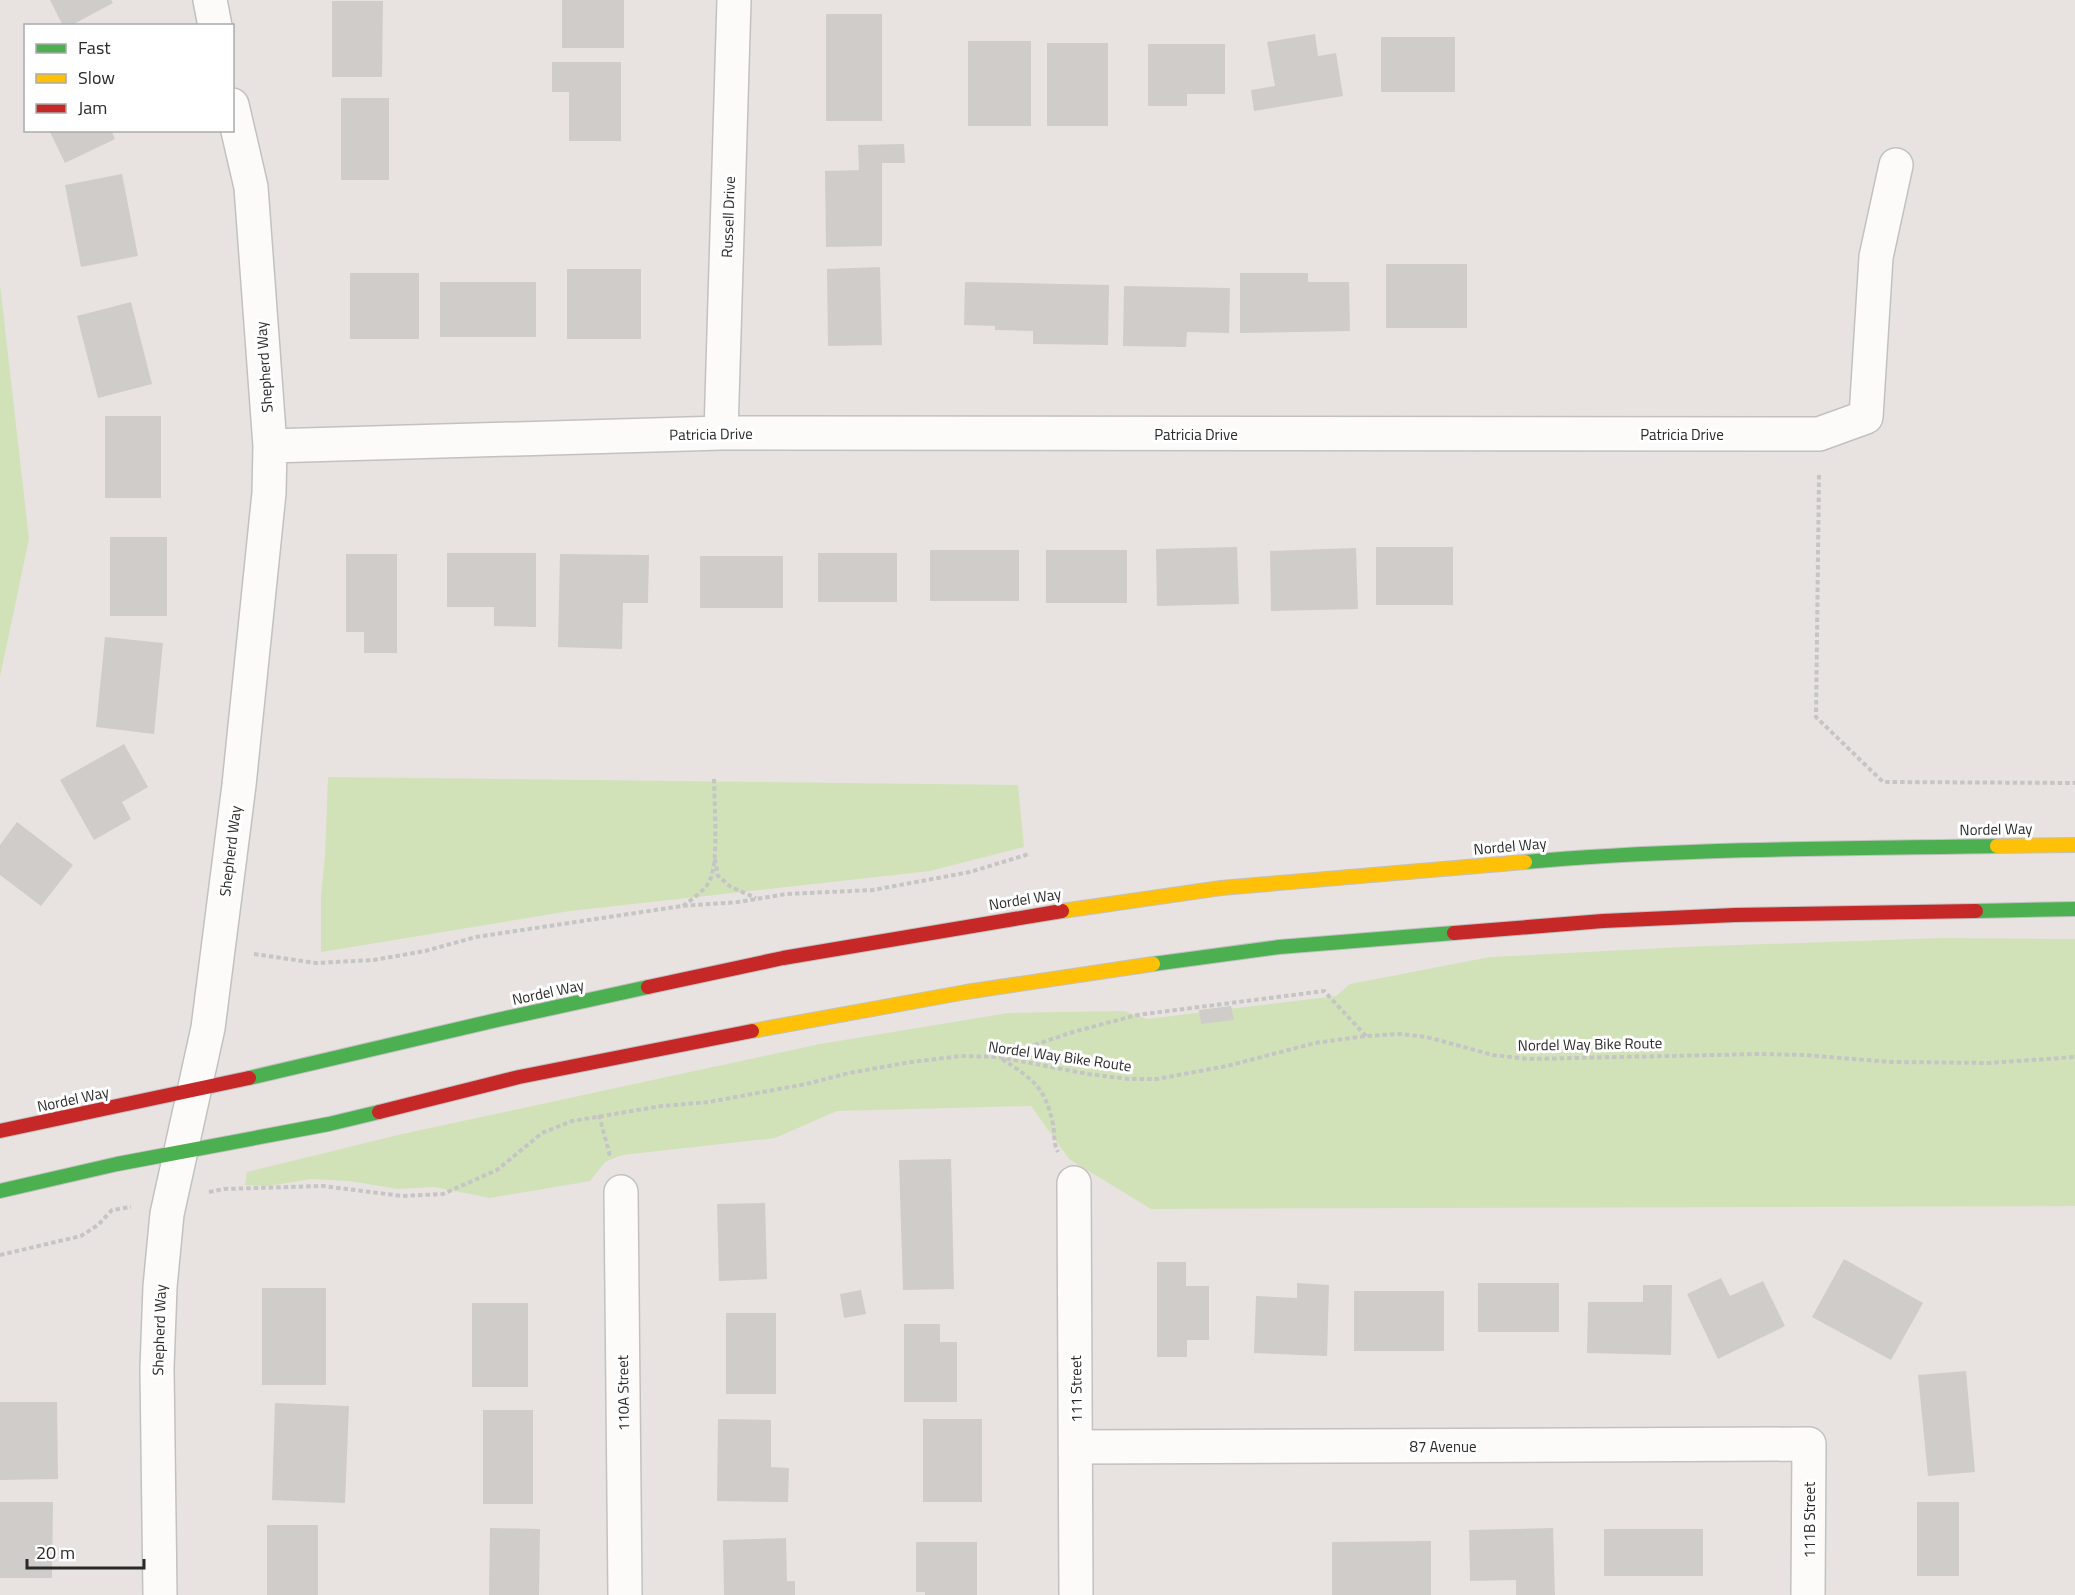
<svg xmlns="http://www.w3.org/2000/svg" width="2075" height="1595" font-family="'Titillium Web',sans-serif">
<rect width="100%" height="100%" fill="#e8e3e0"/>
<!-- green -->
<path fill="#d1e2b9" d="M0,284L29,539L0,677Z
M328,777L1018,785L1024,847L930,871L570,911L321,952V896L325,855Z
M1940,938L2075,939V1206L1151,1209L1069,1159L1031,1106L837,1111L775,1138L622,1155L605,1162L590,1181L490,1198L434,1187L398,1189L349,1181L311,1179L269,1186L245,1185L247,1172L398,1135L820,1044L1008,1013L1124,1011L1147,1019L1336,996L1350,984L1490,957L1682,947Z"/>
<!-- building -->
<path fill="#cfccc9" d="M50,0H111L113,3L70,26H63Z
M562,0H624V48H562Z
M332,1H383L382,77H332Z
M826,14H882V121H826Z
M1315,34L1318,56L1336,53L1343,96L1254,111L1251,90L1275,86L1267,42Z
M1381,37H1455V92H1381Z
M968,41H1031V126H968Z
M1047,43H1108V126H1047Z
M1148,44H1225V94H1187V106H1148Z
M552,62H621V141H569V92H552Z
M341,98H389V180H341Z
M49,130H111L115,139L65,163Z
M904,144L905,163H882V246L826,247L825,171L859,170L858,145Z
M122,174L138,256L81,267L65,185Z
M1386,264H1467V328H1386Z
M880,267L882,345L828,346L827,269Z
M567,269H641V339H567Z
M350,273H419V339H350Z
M1240,273H1308V282H1349L1350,331L1240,333Z
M440,282H536V337H440Z
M965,282L1109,285L1108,345L1033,344V331L995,330V326L964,325Z
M1124,286L1230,288L1229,333L1187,332L1186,347L1123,346Z
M131,302L152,384L98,398L77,316Z
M105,416H161V498H105Z
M110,537H167V616H110Z
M1237,547L1239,604L1157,606L1156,549Z
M1376,547H1453V605H1376Z
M1356,548L1358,609L1271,611L1270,551Z
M930,550H1019V601H930Z
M1046,550H1127V603H1046Z
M447,553H536V627L494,626V607H447Z
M818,553H897V602H818Z
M346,554H397V653H364V632H346Z
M560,554L649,555L648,603H623L622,649L558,647Z
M700,556H783V608H700Z
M105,637L163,643L154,734L96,727Z
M124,744L148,787L122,802L131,819L94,840L60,780Z
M17,822L73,865L41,906L0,875V845Z
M1231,1006L1234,1020L1201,1024L1199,1010Z
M951,1159L954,1289L903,1290L899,1160Z
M765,1203L767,1279L719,1281L717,1204Z
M1844,1259L1923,1303L1891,1360L1812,1317Z
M1157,1262H1186V1286H1209V1340H1187V1357H1157Z
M1721,1278L1730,1296L1763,1281L1785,1326L1718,1359L1687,1294Z
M1297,1283L1329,1285L1327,1356L1254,1353L1256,1296L1297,1298Z
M1478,1283H1559V1332H1478Z
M1643,1285H1672L1671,1355L1587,1353L1588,1302H1643Z
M262,1288H326V1385H262Z
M861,1290L866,1314L844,1318L840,1294Z
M1354,1291H1444V1351H1354Z
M472,1303H528V1387H472Z
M726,1313H776V1394H726Z
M904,1324H940V1342H957V1402H904Z
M1966,1371L1975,1472L1928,1476L1918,1375Z
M0,1402H57L58,1479L0,1480Z
M275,1403L349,1406L345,1503L272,1500Z
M483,1410H533V1504H483Z
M718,1419L771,1420V1467L789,1468L788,1502L717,1501Z
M923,1419H982V1502H923Z
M0,1502H53L52,1578H0Z
M1917,1502H1959V1576H1917Z
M267,1525H318V1595H267Z
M490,1528L540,1529L539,1595H489Z
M1553,1528L1555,1595H1516V1580L1470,1581L1469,1530Z
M1604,1529H1703V1576H1604Z
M786,1538L787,1581H795V1595H724L723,1540Z
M1431,1541V1595H1332V1542Z
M916,1542H977V1595H925V1592H916Z"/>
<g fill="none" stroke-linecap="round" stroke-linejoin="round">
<defs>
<path id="street" d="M210,0L215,26
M721,433L734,0
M270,446L721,433L1819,434L1866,417L1876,257L1896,165
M1074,1183L1076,1595
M621,1192L625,1595
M1077,1447L1809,1444L1808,1595
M160,1595L157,1368L160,1287L167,1214L208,1028L239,785L269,493L270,446L251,187L232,105"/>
<path id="fast" d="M1525,862C1682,848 1839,849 1997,846
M1976,911L2075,909
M1153,964L1279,947L1454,933
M249,1078L497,1020L648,987
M0,1191L117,1164L329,1124L379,1112"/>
<path id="slow" d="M1997,846L2075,845
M1062,911L1221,888L1525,862
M752,1031L966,992L1153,964"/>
<path id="jam" d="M1454,933L1603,921L1735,915L1976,911
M648,987L783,958L1062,911
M379,1112L519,1077L752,1031
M0,1131L249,1078"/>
</defs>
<!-- street casing -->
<use href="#street" stroke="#c2c1c1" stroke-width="36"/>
<!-- fast casing -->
<use href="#fast" stroke="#c2c1c1" stroke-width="16"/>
<!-- slow casing -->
<use href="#slow" stroke="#c2c1c1" stroke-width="16"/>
<!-- jam casing -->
<use href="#jam" stroke="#c2c1c1" stroke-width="16"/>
<!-- path -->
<path stroke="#c6c5c5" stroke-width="4" stroke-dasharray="4.5 3" stroke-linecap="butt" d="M1819,475L1816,717L1883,782L2075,783
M715,859L718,876L731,887L756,898
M683,906C692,899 706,890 710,880C719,862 714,800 714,777
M254,954L316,963L374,960L425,951L476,937L682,906L738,902L786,894L873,890L970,872L1029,854
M999,1057L1073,1032L1137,1015L1324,991L1366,1036
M1002,1059C1032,1079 1045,1086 1053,1124C1055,1134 1053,1143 1058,1152
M599,1115L610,1156
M209,1192L224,1189L323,1186L402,1196L443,1194L497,1170L542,1133L572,1121L662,1106L709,1102L806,1084L849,1073L911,1062L961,1056L999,1057L1088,1074L1129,1079H1157L1227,1066L1315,1043L1366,1036L1400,1034L1427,1037L1493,1055L1528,1059L1760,1054L1804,1055L1890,1062L1989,1063L2075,1057
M0,1255L81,1236L98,1225L112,1210L131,1207"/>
<!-- street -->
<use href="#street" stroke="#fcfbfa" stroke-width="33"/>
<!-- fast -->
<use href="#fast" stroke="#4caf50" stroke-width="14"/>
<!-- slow -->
<use href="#slow" stroke="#ffc107" stroke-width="14"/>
<!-- jam -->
<use href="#jam" stroke="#c62828" stroke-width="14"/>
</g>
<g text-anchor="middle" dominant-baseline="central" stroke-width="6" stroke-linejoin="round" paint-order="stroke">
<!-- street labels -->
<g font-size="15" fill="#2a2a2a" stroke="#fff">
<text transform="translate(728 217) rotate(-88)">Russell Drive</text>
<text transform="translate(264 367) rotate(-94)">Shepherd Way</text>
<text transform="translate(711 434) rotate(-1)">Patricia Drive</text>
<text x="1196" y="434">Patricia Drive</text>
<text x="1682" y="434">Patricia Drive</text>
<text transform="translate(1996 829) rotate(-1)">Nordel Way</text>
<text transform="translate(1510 846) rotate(-5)">Nordel Way</text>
<text transform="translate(230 851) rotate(-83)">Shepherd Way</text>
<text transform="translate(1025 899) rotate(-9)">Nordel Way</text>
<text transform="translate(548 992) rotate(-12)">Nordel Way</text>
<text transform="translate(1590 1044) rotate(-1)">Nordel Way Bike Route</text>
<text transform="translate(1060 1056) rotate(8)">Nordel Way Bike Route</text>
<text transform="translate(73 1099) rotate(-12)">Nordel Way</text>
<text transform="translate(159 1330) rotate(-88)">Shepherd Way</text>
<text transform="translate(1076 1389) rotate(-91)">111 Street</text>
<text transform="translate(623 1393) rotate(-91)">110A Street</text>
<text x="1443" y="1446">87 Avenue</text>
<text transform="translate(1809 1520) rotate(-90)">111B Street</text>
</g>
</g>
<!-- legend -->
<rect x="24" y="24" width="210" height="108" fill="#ffffff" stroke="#aaaaaa" stroke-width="1.5"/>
<rect x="36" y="44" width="30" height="9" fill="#4caf50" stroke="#aaaaaa" stroke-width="1.5"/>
<text x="78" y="54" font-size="18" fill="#2a2a2a">Fast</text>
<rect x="36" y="74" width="30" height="9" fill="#ffc107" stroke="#aaaaaa" stroke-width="1.5"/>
<text x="78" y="84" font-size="18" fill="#2a2a2a">Slow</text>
<rect x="36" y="104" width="30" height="9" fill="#c62828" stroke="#aaaaaa" stroke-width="1.5"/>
<text x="78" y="114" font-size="18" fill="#2a2a2a">Jam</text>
<!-- scale -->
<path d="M27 1559v9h117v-9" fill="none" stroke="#2a2a2a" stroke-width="3"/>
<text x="36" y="1559" font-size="18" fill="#2a2a2a" stroke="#ffffff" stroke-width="4.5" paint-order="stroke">20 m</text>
</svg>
